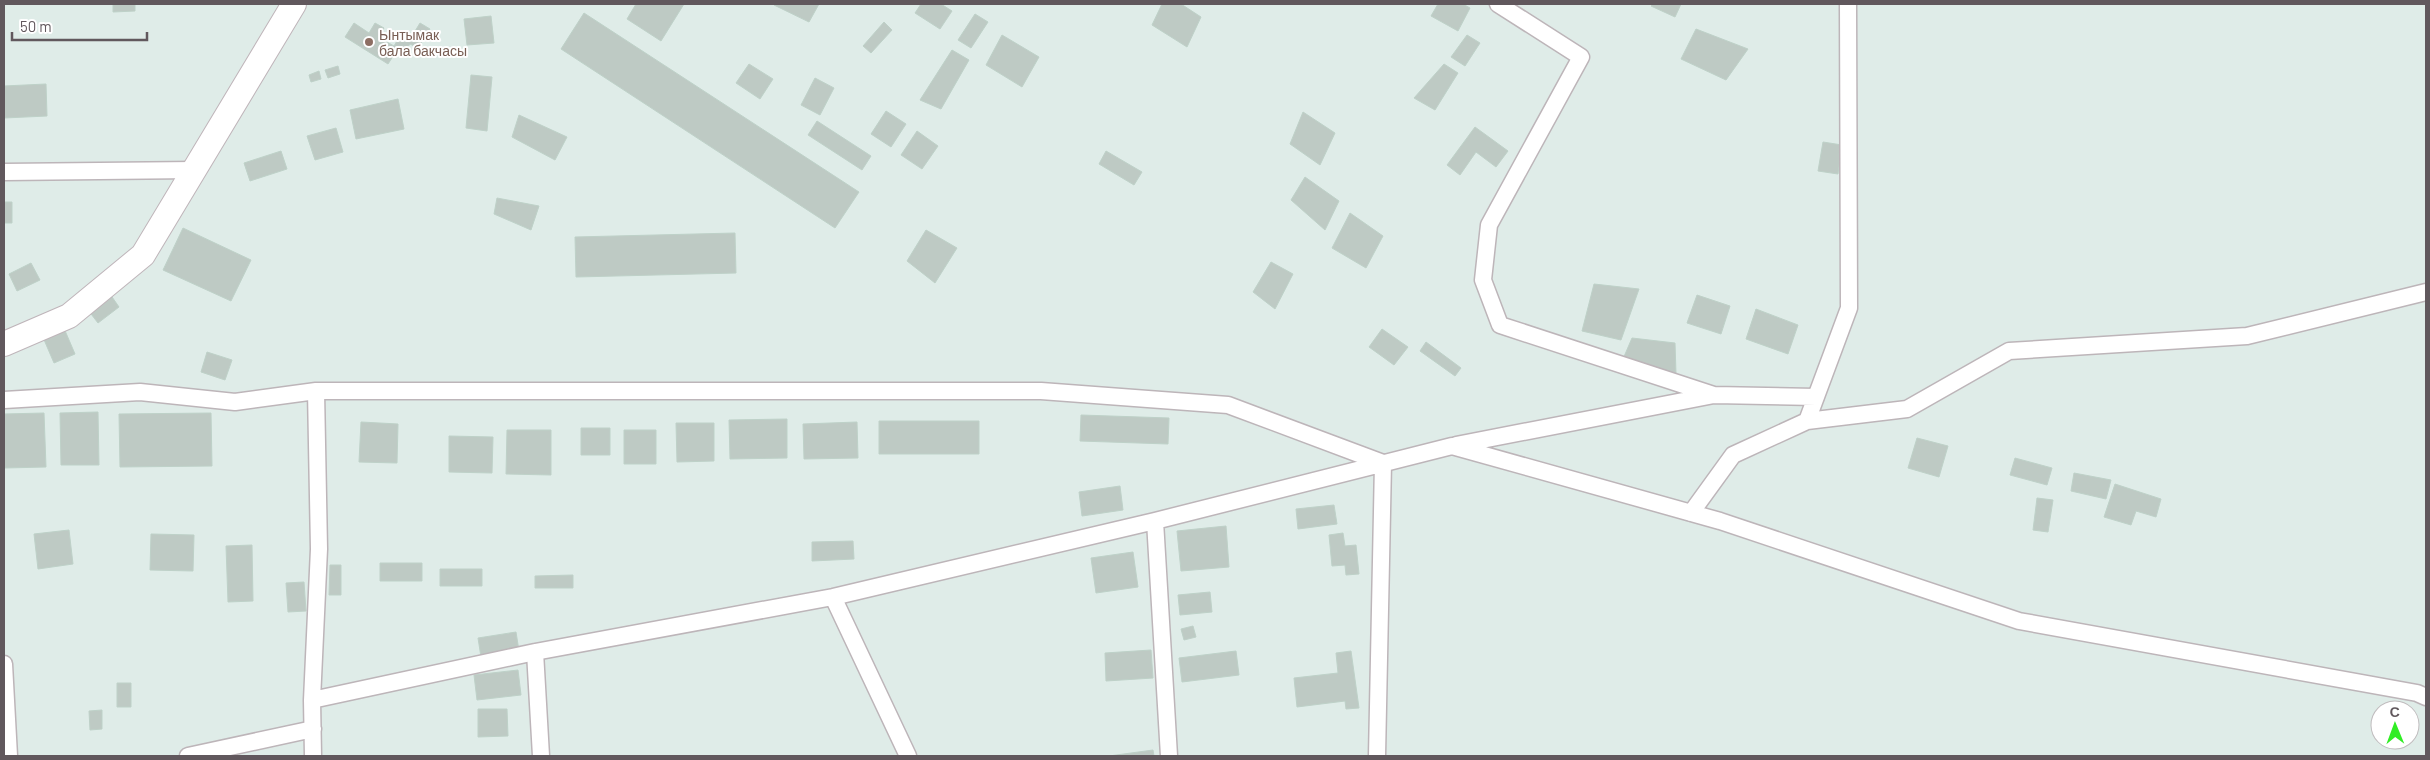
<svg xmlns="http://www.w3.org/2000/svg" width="2430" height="760" font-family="Barlow,sans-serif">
<rect width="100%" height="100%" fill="#dfece8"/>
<!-- building -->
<path fill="#becac4" stroke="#bed1c8" d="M113,4H135V11L113,12Z
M636,4H684L661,41L627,19Z
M775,4H819L809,22L774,5Z
M921,4H941L952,11L940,29L915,13Z
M1162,4H1181L1201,17L1187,47L1152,25Z
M1438,4H1463L1470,8L1458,31L1431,16Z
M1653,4H1681L1675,17L1651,6Z
M584,13L859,192L835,228L561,49Z
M975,14L988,22L971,48L958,40Z
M491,16L494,43L467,45L464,19Z
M884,22L892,30L871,53L863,46Z
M354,23L369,33L375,23L384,28L378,37L394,46L400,36L409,41L420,23L430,29L418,48L410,44L405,51L399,47L388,64L345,37Z
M1696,29L1748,49L1726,80L1681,59Z
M1002,35L1039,57L1022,87L986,65Z
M1467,35L1480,43L1465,66L1451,57Z
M952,50L969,60L941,109L920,100Z
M749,64L773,79L760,99L736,83Z
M1444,64L1458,73L1435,110L1414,98Z
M338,66L340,74L328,78L325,70Z
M319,71L321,79L311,82L309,75Z
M471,75L492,77L487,131L466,128Z
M815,78L834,88L820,115L801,105Z
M46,84L47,116L4,118V86Z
M398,99L404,129L356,139L350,110Z
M886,111L906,124L891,147L871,134Z
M1303,112L1335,133L1320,165L1290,144Z
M519,115L567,137L555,160L512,137Z
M817,121L871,156L862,170L808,135Z
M1475,127L1508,151L1496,167L1476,152L1460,175L1447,165Z
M336,128L343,152L315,160L307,136Z
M917,131L938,146L922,169L901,155Z
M1823,142L1842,145L1838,174L1818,171Z
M281,151L287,169L250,181L244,163Z
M1106,151L1142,172L1134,185L1099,164Z
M1305,177L1339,201L1325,230L1291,200Z
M497,198L539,206L531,230L494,214Z
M4,202H12V223H4Z
M1350,213L1383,236L1366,268L1332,248Z
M183,228L251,260L231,301L163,270Z
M926,230L957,248L935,283L907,261Z
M735,233L736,273L576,277L575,237Z
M1271,262L1293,274L1275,309L1253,292Z
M31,263L40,280L17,291L9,274Z
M1594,284L1639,289L1621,340L1582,331Z
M110,294L119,307L98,323L88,310Z
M1697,295L1730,306L1721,334L1687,323Z
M1756,309L1798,325L1788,354L1746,339Z
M63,326L75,354L54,363L42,335Z
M1382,329L1408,347L1394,365L1369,347Z
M1632,338L1675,343L1676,374L1623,359Z
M1426,342L1461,368L1455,376L1420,351Z
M207,352L232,360L225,380L201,372Z
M98,412L99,465H61L60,413Z
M44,413L46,467L4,468V414Z
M211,413L212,466L120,467L119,414Z
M1081,415L1169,418L1168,444L1080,441Z
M787,419V458L730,459L729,420Z
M879,421H979V454H879Z
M361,422L398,424L397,463L359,462Z
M857,422L858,458L804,459L803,424Z
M676,423H714V461L677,462Z
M581,428H610V455H581Z
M507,430H551V475L506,474Z
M624,430H656V464H624Z
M449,436L493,437L492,473L449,472Z
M1917,438L1948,446L1939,477L1908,468Z
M2015,458L2052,468L2047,485L2010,475Z
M2074,473L2111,480L2106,499L2071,491Z
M2115,484L2161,499L2156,517L2136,511L2131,525L2104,517Z
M1120,486L1123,510L1082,516L1079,492Z
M2037,498L2053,500L2048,532L2033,530Z
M1334,505L1337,524L1298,529L1296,509Z
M1226,526L1229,567L1181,571L1177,531Z
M69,530L73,564L38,569L34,534Z
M1343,533L1345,546L1356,545L1359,574L1346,575L1345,565L1332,566L1329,535Z
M151,534L194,535L193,571L150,570Z
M853,541L854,559L812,561V542Z
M252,545L253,601L228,602L226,546Z
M1133,552L1138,587L1096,593L1091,558Z
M380,563H422V581H380Z
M330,565H341V595H329Z
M440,569H482V586H440Z
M573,575V588H535V576Z
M304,582L306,611L288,612L286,583Z
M1210,592L1212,612L1180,615L1178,595Z
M1193,626L1196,637L1184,640L1181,629Z
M516,632L519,651L481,657L478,638Z
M1151,650L1153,678L1106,681L1105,653Z
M1236,651L1239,675L1182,682L1179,658Z
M1351,651L1359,708L1346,709L1345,701L1297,707L1294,678L1338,673L1336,653Z
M518,670L521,695L477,700L474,675Z
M117,683H131V707H117Z
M478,709H507L508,736L478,737Z
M102,710V729L90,730L89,711Z
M1153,750L1154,756H1109Z"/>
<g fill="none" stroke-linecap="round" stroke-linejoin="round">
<defs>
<path id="street" d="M1498,4L1581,57L1489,225L1483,280L1500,325L1714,395
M4,172L195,170
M4,400L140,392L235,402L316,391H1041L1228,405L1383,463L1377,756
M1807,421L1849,308L1848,4
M1456,445L1714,395L1816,397
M1691,513L1733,455L1807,421L1907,409L2009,351L2247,336L2426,292
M1155,521L1169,756
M833,597L908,756
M535,652L541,756
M4,664L9,756
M312,700L535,652L833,597L1155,521L1452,446L1720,521L2019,621L2417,693L2426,697
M188,756L313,729
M313,756L312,700L319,549L316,391"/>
<path id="secondary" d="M4,344L69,316L143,255L294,4"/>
</defs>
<!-- street casing -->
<use href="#street" stroke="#bdb5b9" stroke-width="19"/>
<!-- secondary casing -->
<use href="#secondary" stroke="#bfb5ba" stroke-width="26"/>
<!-- street -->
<use href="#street" stroke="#fff" stroke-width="16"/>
<!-- secondary -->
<use href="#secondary" stroke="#fff" stroke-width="24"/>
</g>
<!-- markers -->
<circle fill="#8d6e63" stroke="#fff" stroke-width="2" cx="369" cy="42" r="5"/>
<g text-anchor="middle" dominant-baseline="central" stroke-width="4" stroke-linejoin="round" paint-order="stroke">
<!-- education labels -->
<g font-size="14" fill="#785e54" stroke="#fff" text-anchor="start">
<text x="379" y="34">Ынтымак<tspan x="379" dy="16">бала бакчасы</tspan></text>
</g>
</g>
<!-- border -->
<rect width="2430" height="760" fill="none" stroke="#61585d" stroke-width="10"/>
<!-- north arrow -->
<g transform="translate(2395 725) rotate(359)"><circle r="24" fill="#ffffff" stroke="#c0bcbe"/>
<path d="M0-4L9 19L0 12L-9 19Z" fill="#30ed24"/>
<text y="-8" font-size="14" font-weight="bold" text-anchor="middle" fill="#61585d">С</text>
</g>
<!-- scale -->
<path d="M12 32v8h135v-8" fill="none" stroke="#61585d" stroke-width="2.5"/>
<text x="20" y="32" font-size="15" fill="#61585d" stroke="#ffffff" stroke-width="4" paint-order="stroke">50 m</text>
</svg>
